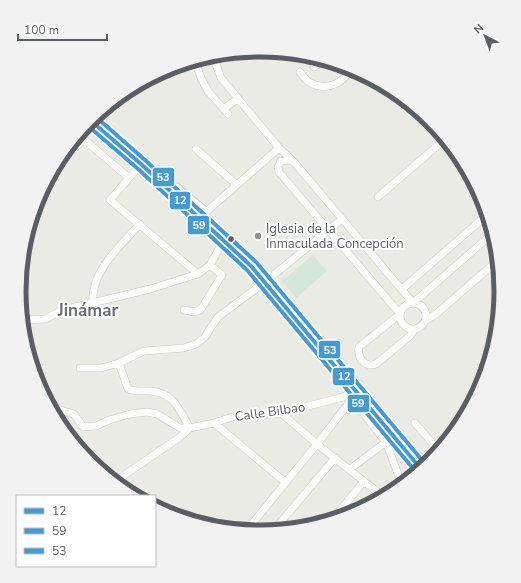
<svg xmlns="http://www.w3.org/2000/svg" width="521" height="583" font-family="'Nunito Sans',sans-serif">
<rect width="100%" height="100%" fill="#ebebe6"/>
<!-- green -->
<path fill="#d3e8d6" d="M313,255L327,271L296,298L282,281Z"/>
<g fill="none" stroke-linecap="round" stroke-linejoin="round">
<defs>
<path id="lane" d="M171,190L177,185L207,210"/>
<path id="street" d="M214,59L221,78L279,148L294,162L413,303L491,235
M196,63L201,78L208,91L228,114
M314,67L322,62
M300,72C303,76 306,81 311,83C325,91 345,84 350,68
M224,109L238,98
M80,136L129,178
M196,149L237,185
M64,159L84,139
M294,162L288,160L281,161L278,167L279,172L400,314L359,347C357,358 365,368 376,364L410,336L415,329
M141,164L110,200L198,274
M378,197L444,140
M199,218L279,148
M402,289L487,215
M400 316a13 13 0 1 1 26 0a13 13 0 1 1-26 0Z
M93,303C90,272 121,245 140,224
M184,310L195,312L201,309L222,275L210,265
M25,320L45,319L63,310L150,289L198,274L210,265L224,240
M425,321L436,314L496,262
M80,368H101L119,363L144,351L184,348L196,344L204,338L218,317L265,282L342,219
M352,399L386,442L401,482
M54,408L74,414L83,427L96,426L109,420L130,414L147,412L157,414L180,428H190L214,423L232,417L281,413L343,397L356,391
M281,413L317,444L380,494
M214,423L285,482
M415,423L439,451
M350,469L386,442
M117,480L180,437L190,428C179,410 175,393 150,391C142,391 136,392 128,389L119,363
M333,519L364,481
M247,530L317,444L352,399L356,391
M274,530L335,458"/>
<path id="secondary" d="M90,120L141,164L251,266L421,469"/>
</defs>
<!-- lane casing -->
<use href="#lane" stroke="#c8c9c8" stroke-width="5"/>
<!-- street casing -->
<use href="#street" stroke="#c8c9c8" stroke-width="8"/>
<!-- secondary casing -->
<use href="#secondary" stroke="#c7c7c7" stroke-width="12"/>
<!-- lane -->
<use href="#lane" stroke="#fcfcfb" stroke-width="3.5"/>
<!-- street -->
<use href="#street" stroke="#fcfcfb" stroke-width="7"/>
<!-- secondary -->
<use href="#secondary" stroke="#fcfcfb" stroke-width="10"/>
<defs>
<path id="bus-1" d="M90,120L141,164L251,266L421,469"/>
<path id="bus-2" d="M87,125L137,168L247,270L416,472"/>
<path id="bus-3" d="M96,117L145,160L256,262L426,465"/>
</defs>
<!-- bus-1 casing -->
<use href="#bus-1" stroke="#fff" stroke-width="7"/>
<!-- bus-2 casing -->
<use href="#bus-2" stroke="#fff" stroke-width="7"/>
<!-- bus-3 casing -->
<use href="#bus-3" stroke="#fff" stroke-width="7"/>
<!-- bus-1 -->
<use href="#bus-1" stroke="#449ad5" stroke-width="4"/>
<!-- bus-2 -->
<use href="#bus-2" stroke="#449ad5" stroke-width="4"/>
<!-- bus-3 -->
<use href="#bus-3" stroke="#449ad5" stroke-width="4"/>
</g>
<!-- markers -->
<circle fill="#8d8f92" stroke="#fff" stroke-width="1.5" cx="258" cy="236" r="4"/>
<circle fill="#5b5d64" stroke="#fff" stroke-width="1.5" cx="231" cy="239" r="3.5"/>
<g text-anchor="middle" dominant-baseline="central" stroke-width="4" stroke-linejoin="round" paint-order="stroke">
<!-- poi labels -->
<g font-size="13" fill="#5b5d64" stroke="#fff" text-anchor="start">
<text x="266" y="229">Iglesia de la<tspan x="266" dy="15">Inmaculada Concepción</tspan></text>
</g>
<!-- street labels -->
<g font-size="13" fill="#5b5d64" stroke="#fff">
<text transform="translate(270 412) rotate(-8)">Calle Bilbao</text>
</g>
<!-- district labels -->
<g font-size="17" font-weight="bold" fill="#6c6e76" stroke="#fff">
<text x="88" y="310">Jinámar</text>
</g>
</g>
<!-- crop -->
<path d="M0 0H521V583H0ZM26 291a234 234 0 1 1 468 0a234 234 0 1 1-468 0Z" fill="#f2f2f3" fill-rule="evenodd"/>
<path fill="none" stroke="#5b5d64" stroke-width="5" d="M26 291a234 234 0 1 1 468 0a234 234 0 1 1-468 0Z"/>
<g stroke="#fff" stroke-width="1.5">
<rect x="152" y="167" width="23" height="20" rx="4" fill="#449ad5"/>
<rect x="169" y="191" width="22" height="19" rx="4" fill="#449ad5"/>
<rect x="187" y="215" width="23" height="20" rx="4" fill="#449ad5"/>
<rect x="318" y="340" width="23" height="19" rx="4" fill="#449ad5"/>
<rect x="332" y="367" width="23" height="19" rx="4" fill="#449ad5"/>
<rect x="347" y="394" width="23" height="19" rx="4" fill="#449ad5"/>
</g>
<g font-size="11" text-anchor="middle" font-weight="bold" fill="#fff">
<text x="163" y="181">53</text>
<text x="180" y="204">12</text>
<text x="199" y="229">59</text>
<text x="330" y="354">53</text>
<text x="344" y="380">12</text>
<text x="358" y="407">59</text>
</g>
<!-- legend -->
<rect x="16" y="495" width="140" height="72" fill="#ffffff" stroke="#bdbec1"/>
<rect x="24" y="508" width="20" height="6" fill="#449ad5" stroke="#bdbec1"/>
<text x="52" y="515" font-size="12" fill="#5b5d64">12</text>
<rect x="24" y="528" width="20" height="6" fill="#449ad5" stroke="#bdbec1"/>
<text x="52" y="535" font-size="12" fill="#5b5d64">59</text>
<rect x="24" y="548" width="20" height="6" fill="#449ad5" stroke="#bdbec1"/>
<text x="52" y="555" font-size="12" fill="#5b5d64">53</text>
<!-- north arrow -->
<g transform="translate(485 36) rotate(318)" stroke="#ffffff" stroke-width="3" paint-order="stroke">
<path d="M0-3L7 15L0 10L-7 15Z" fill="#5b5d64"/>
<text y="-6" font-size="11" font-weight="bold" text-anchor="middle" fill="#5b5d64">N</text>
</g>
<!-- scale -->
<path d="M18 34v6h89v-6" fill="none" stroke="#5b5d64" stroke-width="2"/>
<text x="24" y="34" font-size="12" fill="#5b5d64" stroke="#ffffff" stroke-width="3" paint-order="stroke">100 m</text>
</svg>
